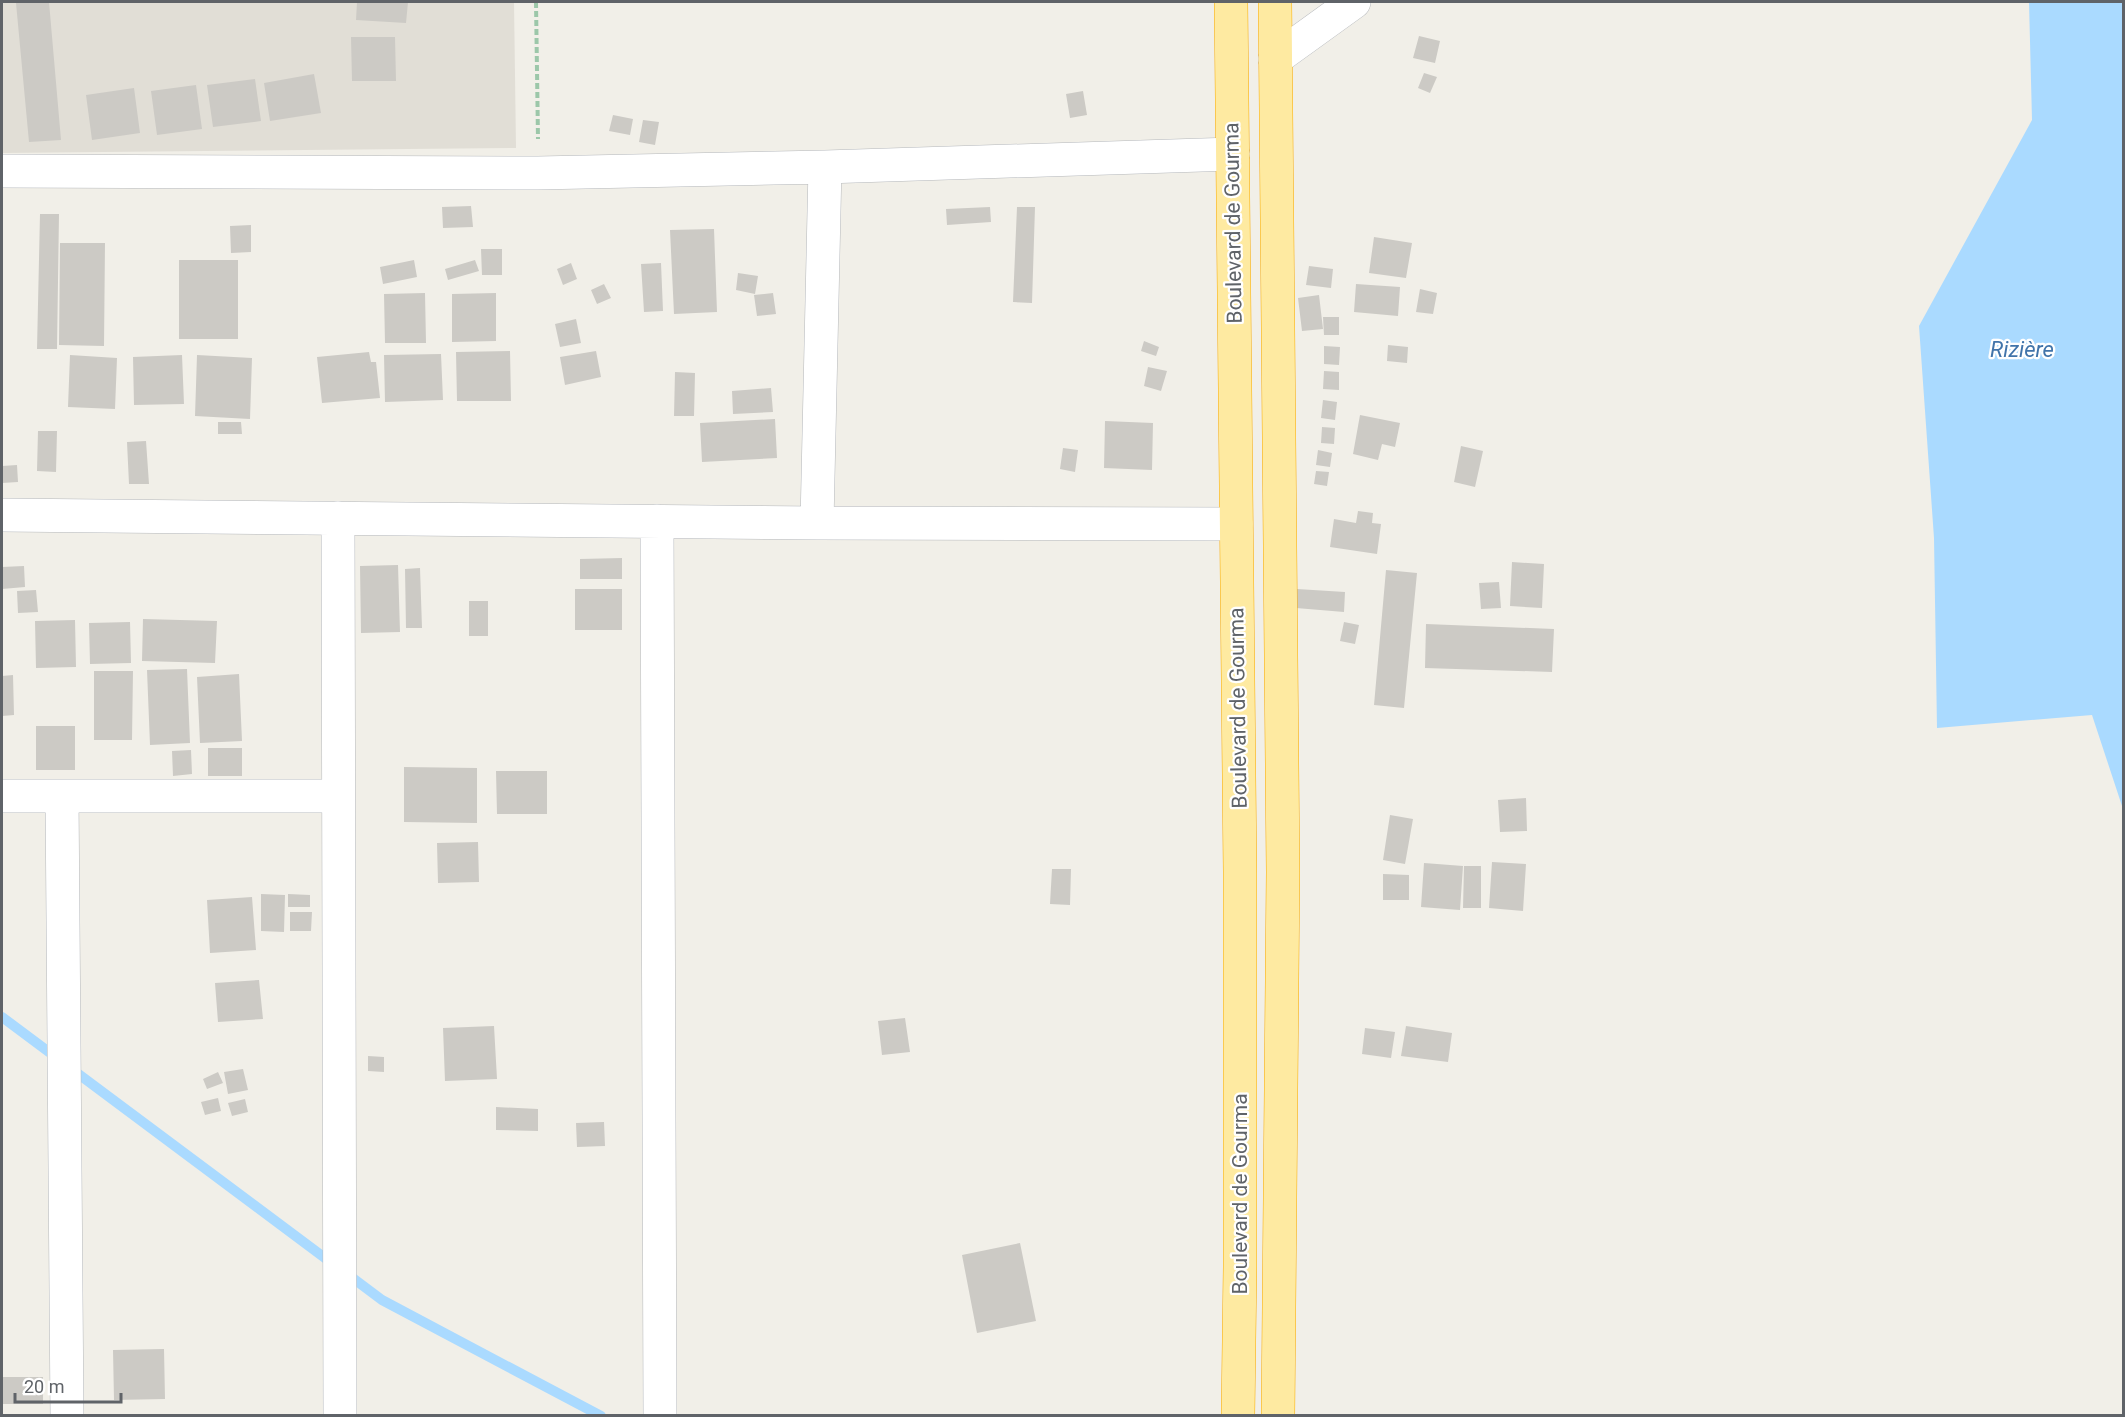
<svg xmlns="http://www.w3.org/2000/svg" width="2125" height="1417" font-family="Roboto,sans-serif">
<rect width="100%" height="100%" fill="#f1efe8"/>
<!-- education -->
<path fill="#e1ded6" d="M2,2H514L516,148L2,153Z"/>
<!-- water -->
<path fill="#aadaff" d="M2029,2H2123V809L2092,715L1937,728L1934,538L1919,326L2032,120Z"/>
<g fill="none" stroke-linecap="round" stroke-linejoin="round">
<!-- stream -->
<path stroke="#aadaff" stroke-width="10" d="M2,1017L333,1264
M346,1273L382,1300L601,1416"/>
</g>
<!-- building -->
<path fill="#cccac5" d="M49,2L61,140L29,142L16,3Z
M357,2H408L406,23L356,20Z
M1419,36L1440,41L1435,63L1413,58Z
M351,37H395L396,81H352Z
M1424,73L1437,77L1430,93L1418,88Z
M314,74L321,113L270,121L264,83Z
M255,79L261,121L213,127L207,85Z
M196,85L202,129L157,135L151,91Z
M134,88L140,133L92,140L86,95Z
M1083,91L1087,115L1070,118L1066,94Z
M613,115L633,119L630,135L609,131Z
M643,120L659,122L655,145L639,142Z
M471,206L473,227L443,228L442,207Z
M990,207L991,222L947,225L946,209Z
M1017,207H1035L1032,303L1013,302Z
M40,214H59L57,349H37Z
M251,225V252L231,253L230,226Z
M714,229L717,312L674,314L670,230Z
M1374,237L1412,243L1406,278L1369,273Z
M60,243H105L104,346L59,345Z
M481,249H502V275H482Z
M179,260H238V339H179Z
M414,260L417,277L383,284L380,267Z
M475,260L479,271L448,280L445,269Z
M571,263L577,279L563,285L557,269Z
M661,263L663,311L644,312L641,264Z
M1309,266L1333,269L1331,288L1306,285Z
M738,273L758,276L755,294L736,290Z
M604,284L611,298L597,304L591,290Z
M1356,284L1400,287L1398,316L1354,312Z
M1420,289L1437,293L1433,314L1416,312Z
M425,293L426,343H385L384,294Z
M496,293V341L452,342V294Z
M773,293L776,314L757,316L754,295Z
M1319,295L1323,329L1302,331L1298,298Z
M1323,317H1339V335H1324Z
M576,319L581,343L560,347L555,324Z
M1144,341L1159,347L1156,356L1141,351Z
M1388,345L1408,347L1407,363L1387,361Z
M1324,346L1340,347L1339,365L1324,364Z
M510,351L511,401H457L456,352Z
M596,351L601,377L565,385L560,357Z
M369,352L371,362H376L380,398L322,403L317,357Z
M441,354L443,400L385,402L384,355Z
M70,355L117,358L115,409L68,407Z
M182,355L184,404L134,405L133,357Z
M197,355L252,358L250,419L195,416Z
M1148,367L1167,371L1161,391L1144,386Z
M1324,371L1339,372V390L1323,389Z
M675,372L695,373L694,416H674Z
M771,388L773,412L733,414L732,391Z
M1323,400L1337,402L1335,420L1321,418Z
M1360,415L1400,423L1395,447L1382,444L1378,460L1353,454Z
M775,419L777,458L702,462L700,423Z
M1105,421L1153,423L1152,470L1104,468Z
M218,422H241L242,434H218Z
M1322,427L1335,428L1334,444L1321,443Z
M38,431H57L56,472L37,471Z
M146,441L149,484H129L127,442Z
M1461,446L1483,451L1475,487L1454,482Z
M1063,448L1078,450L1075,472L1060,469Z
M1318,450L1332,453L1330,467L1316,465Z
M17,465L18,482L2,483V466Z
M1316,471L1329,472L1327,486L1314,484Z
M1358,511L1373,513L1372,523L1381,524L1377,554L1330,547L1334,519L1356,523Z
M622,558V579H580V559Z
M1512,562L1544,564L1542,608L1510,606Z
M398,565L400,632L361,633L360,566Z
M24,566L25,587L2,589V567Z
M420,568L422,628H406L405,569Z
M1386,570L1417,573L1404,708L1374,705Z
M1499,582L1501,608L1481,609L1479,583Z
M575,589H622V630H575Z
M1297,589L1345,592L1344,612L1296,608Z
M36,590L38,612L18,613L17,591Z
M469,601H488V636H469Z
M143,619L217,621L215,663L142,661Z
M75,620L76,667L36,668L35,621Z
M130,622L131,663L90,664L89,623Z
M1344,622L1359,625L1355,644L1340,641Z
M1426,624L1554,629L1552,672L1425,668Z
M187,669L190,743L150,745L147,670Z
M94,671H133L132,740H94Z
M239,674L242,741L200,743L197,677Z
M13,675L14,715L2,716V676Z
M36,726H75V770H36Z
M208,748H242V776H208Z
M191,750L192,774L173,776L172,751Z
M404,767L477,768V823L404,822Z
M496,771H547V814H497Z
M1526,798L1527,831L1500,832L1498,800Z
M1390,815L1413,819L1405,864L1383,860Z
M478,842L479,882L438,883L437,843Z
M1492,862L1526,864L1523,911L1489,908Z
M1424,863L1463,866L1460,910L1421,907Z
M1464,866H1481V908H1463Z
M1052,869H1071L1070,905L1050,904Z
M1383,874L1409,875V900H1383Z
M261,894L285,895L284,932L261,931Z
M288,894L310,895V907H288Z
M252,897L256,950L210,953L207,900Z
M290,912H312L311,931H290Z
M259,980L263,1019L218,1022L215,983Z
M905,1018L910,1052L882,1055L878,1021Z
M494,1026L497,1079L445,1081L443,1028Z
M1406,1026L1452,1033L1448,1062L1401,1056Z
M1365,1028L1395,1032L1391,1058L1362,1054Z
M368,1056L384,1057V1072L368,1071Z
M243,1069L248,1090L228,1094L224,1072Z
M218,1072L223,1083L207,1089L203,1079Z
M218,1098L221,1111L205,1115L201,1102Z
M245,1099L248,1112L232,1116L228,1103Z
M496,1107L538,1109V1131L496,1130Z
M604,1122L605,1146L577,1147L576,1123Z
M1020,1243L1036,1321L977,1333L962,1255Z
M164,1349L165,1399L114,1400L113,1350Z
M2,1377H43V1404H2Z"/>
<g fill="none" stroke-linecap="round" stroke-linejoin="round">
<defs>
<path id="minor" d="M1275,59L1354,2
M2,171L538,173L825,167L1233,154
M2,515L817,523L1236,524
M338,518L340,1416
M657,521L660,1416
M817,523L825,167
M2,796H338
M62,796L67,1416"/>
<path id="trunk" d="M1231,2L1240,872V1267L1238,1416
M1275,2L1283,872L1278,1416"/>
</defs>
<!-- minor casing -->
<use href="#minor" stroke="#b5b8bc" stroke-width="34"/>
<!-- trunk casing -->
<use href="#trunk" stroke="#f9ab00" stroke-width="34"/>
<!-- path -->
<path stroke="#9cc7a9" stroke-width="4" stroke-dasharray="6 3" stroke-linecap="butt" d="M536,2L538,139"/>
<!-- minor -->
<use href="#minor" stroke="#fff" stroke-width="33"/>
<!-- trunk -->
<use href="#trunk" stroke="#feeaa1" stroke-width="33"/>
</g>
<g text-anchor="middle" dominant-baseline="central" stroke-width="4.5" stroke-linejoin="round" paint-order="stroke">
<!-- street labels -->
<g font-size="21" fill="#5f6368" stroke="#fff">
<text transform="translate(1233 223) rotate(-91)">Boulevard de Gourma</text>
<text transform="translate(1238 708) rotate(-91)">Boulevard de Gourma</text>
<text transform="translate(1240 1194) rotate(-90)">Boulevard de Gourma</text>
</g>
<!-- water labels -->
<g font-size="22" font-style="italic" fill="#4174aa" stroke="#fff">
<text x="2022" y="349">Rizière</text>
</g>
</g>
<!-- border -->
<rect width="2125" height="1417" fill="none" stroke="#5f6368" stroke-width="6"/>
<!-- scale -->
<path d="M15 1393v9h106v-9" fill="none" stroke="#5f6368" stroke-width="3"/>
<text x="24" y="1393" font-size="18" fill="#5f6368" stroke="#ffffff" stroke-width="4.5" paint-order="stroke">20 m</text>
</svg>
